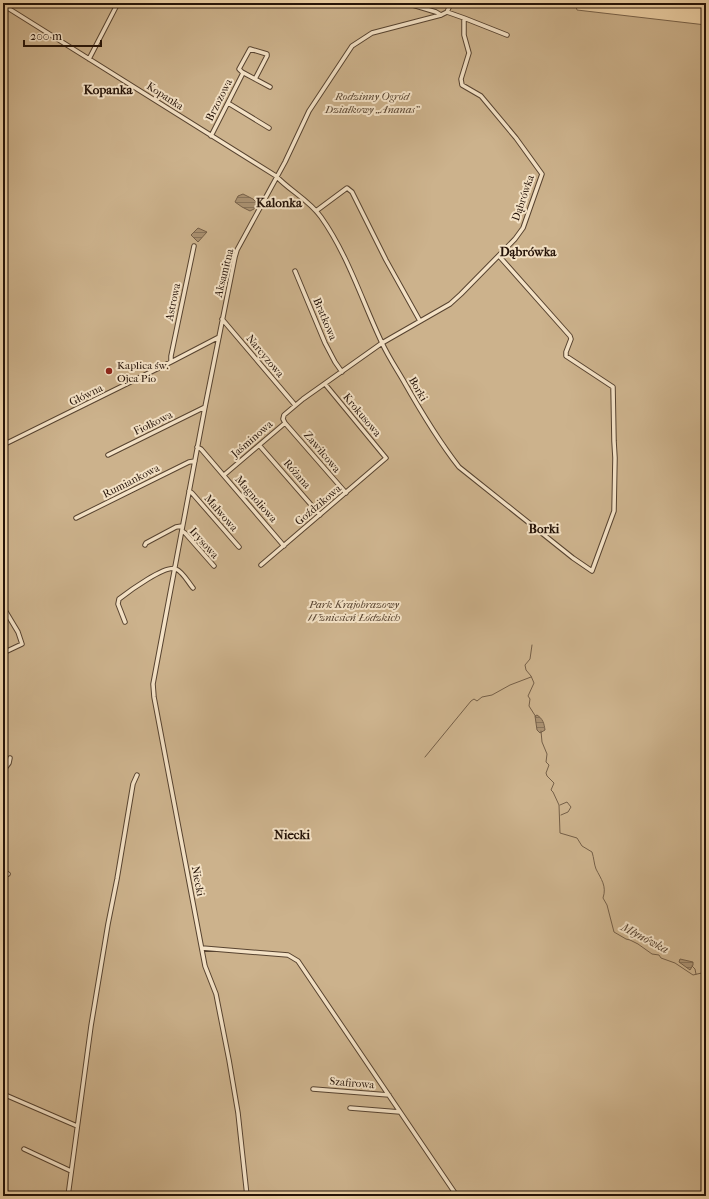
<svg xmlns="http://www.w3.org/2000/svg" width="709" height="1199" font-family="'IM FELL French Canon',serif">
<defs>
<pattern id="water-rules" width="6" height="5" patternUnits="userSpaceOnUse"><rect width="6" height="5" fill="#aa9171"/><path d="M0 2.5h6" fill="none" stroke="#8a755b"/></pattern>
</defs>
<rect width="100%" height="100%" fill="#eed2a7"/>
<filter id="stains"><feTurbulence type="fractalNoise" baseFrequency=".005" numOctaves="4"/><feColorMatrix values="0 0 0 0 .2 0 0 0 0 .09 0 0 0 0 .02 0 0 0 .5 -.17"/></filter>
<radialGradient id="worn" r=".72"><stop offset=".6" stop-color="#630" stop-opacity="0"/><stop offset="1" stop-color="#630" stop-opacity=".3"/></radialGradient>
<!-- green -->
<path fill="#ccb28c" stroke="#78624a" d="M3,3H575L577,10L706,25V1196H3Z"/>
<!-- water -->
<path fill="url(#water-rules)" stroke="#755f47" d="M243,194L253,199L257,203L254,209L250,211L242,207L235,202L238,196Z
M198,228L207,232L198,242L191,235Z
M537,715C543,719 544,723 545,730L540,733L537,730L535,716Z
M680,959L693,962V965L690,970L679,962Z"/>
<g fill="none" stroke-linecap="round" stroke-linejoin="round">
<!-- stream -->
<path stroke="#755f47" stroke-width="1" d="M532,645L530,659L525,665L526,670L531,676L534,683L528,696L530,699L529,706L536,717
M541,731L542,742L547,754L546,762L549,765L546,773L547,776L554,783L551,790L553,792L559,805L560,833L577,838L582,846L592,852C594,858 594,864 596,869C601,879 607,886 603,898L607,905L614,932L626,939L630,940L638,944L652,954L659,955L661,958L675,963L693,975L706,972
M425,757L471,701L474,699L477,701L482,697L492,695L510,685L531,677
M560,805L567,802L571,807L568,812L561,815
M692,966L695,969L696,974
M706,1139H703L706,1145
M706,1152V1154"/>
<defs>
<path id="minor" d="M406,3L436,12L441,15
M3,5L276,176C290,191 309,200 321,217C348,255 362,301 382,343C388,356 396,368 403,380C420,410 437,439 459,467L573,558L592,571L614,511L615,458L614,441L613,387L566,356V352L571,339L570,336L499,256
M464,18L507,35
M89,59L118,3
M255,79L267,56V54L250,49L239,69L242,72L270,87
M228,103L269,128
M211,136L243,73
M316,211L347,188L352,192L386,260L420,321
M295,271L325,343L335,362L342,372
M222,319L295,405
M171,362V356L194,246
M3,445L171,362L219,337
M259,445L320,515
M197,447L201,449L284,546
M108,455L205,407
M224,475L285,423
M189,491L192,493L239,547
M346,493L285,423L283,419L284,415L303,399L382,343L450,304L461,294L515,239L523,228L542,174L516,138L481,96L462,85L461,79L469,53L464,35V18L447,12
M76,518L189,462L195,461
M182,531L185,533L214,566
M145,545L146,543L176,527L182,526
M261,565L386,458L325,384
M3,607L18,632L22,644L3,653
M125,622L118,604L119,599C128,592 166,564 176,569C183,572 188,582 193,588
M3,771L9,763L10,758
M3,871L8,874
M202,948L288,955L298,961L457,1196
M313,1089L389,1095
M3,1094L77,1126
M350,1108L400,1112
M24,1149L71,1171
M68,1196L91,1026L108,924L117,879L133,784L137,775
M247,1196L238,1113L229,1060L216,994L205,966L154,697L153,684L205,407L235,257L237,250L285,162L309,111L352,46L372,33L441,15L447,12L451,3"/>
</defs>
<!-- minor casing -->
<use href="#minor" stroke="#574330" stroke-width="5.5"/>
<!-- minor -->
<use href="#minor" stroke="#f4e2c6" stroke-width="3.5"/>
</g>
<!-- markers -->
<circle fill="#8f2418" stroke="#f4e2c6" stroke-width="1.5" cx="109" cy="371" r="4"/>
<g text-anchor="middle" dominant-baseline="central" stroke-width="4" stroke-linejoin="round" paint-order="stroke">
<!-- street labels -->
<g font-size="11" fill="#251308" stroke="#f4e2c6">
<text transform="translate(165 96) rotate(33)">Kopanka</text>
<text transform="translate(219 100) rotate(-63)">Brzozowa</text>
<text transform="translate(523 198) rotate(-71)">Dąbrówka</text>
<text transform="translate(224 273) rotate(-76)">Aksamitna</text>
<text transform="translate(173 302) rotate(-78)">Astrowa</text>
<text transform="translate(325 319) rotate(67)">Bratkowa</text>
<text transform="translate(265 356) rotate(50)">Narcyzowa</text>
<text transform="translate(418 389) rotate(60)">Borki</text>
<text transform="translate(86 395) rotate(-26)">Główna</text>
<text transform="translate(362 415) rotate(50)">Krokusowa</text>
<text transform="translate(153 423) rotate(-26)">Fiołkowa</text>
<text transform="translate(252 439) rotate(-41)">Jaśminowa</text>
<text transform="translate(322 452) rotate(50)">Zawilcowa</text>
<text transform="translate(297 474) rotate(49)">Różana</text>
<text transform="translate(131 481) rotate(-27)">Rumiankowa</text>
<text transform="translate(256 499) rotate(49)">Magnoliowa</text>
<text transform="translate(318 505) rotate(-40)">Goździkowa</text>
<text transform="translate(221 513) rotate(49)">Malwowa</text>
<text transform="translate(204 543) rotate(48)">Irysowa</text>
<text transform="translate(198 881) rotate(79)">Niecki</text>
<text transform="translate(352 1083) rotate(5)">Szafirowa</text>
</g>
<!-- park labels -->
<g font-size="11" font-style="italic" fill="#574330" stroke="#f4e2c6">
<text x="372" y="96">Rodzinny Ogród<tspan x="372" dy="13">Działkowy „Ananas”</tspan></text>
<text x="354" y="604">Park Krajobrazowy<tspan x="354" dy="13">Wzniesień Łódzkich</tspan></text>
</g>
<!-- poi labels -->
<g font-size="11" fill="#251308" stroke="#f4e2c6" text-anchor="start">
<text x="117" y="365">Kaplica św.<tspan x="117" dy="13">Ojca Pio</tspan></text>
</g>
<!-- water labels -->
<g font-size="12" font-style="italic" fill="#5a4532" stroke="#f4e2c6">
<text transform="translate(645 938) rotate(28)">Młynówka</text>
</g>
<!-- quarter labels -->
<g font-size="13" font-weight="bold" fill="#251308" stroke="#f4e2c6">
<text x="108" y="89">Kopanka</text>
<text x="279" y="202">Kalonka</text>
<text x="528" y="251">Dąbrówka</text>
<text x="544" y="528">Borki</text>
<text x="292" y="834">Niecki</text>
</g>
</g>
<!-- margin -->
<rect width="709" height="1199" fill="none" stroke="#eed2a7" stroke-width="16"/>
<rect x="4" y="4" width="701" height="1191" fill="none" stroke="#251308" stroke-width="2"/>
<rect x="8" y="8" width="693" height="1183" fill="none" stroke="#251308"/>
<!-- scale -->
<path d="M24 40v6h77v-6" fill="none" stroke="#251308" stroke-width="2"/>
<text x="30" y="40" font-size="12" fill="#251308" stroke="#f4e2c6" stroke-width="3" paint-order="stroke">200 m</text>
<rect width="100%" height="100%" filter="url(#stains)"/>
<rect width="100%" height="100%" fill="url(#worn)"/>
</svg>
